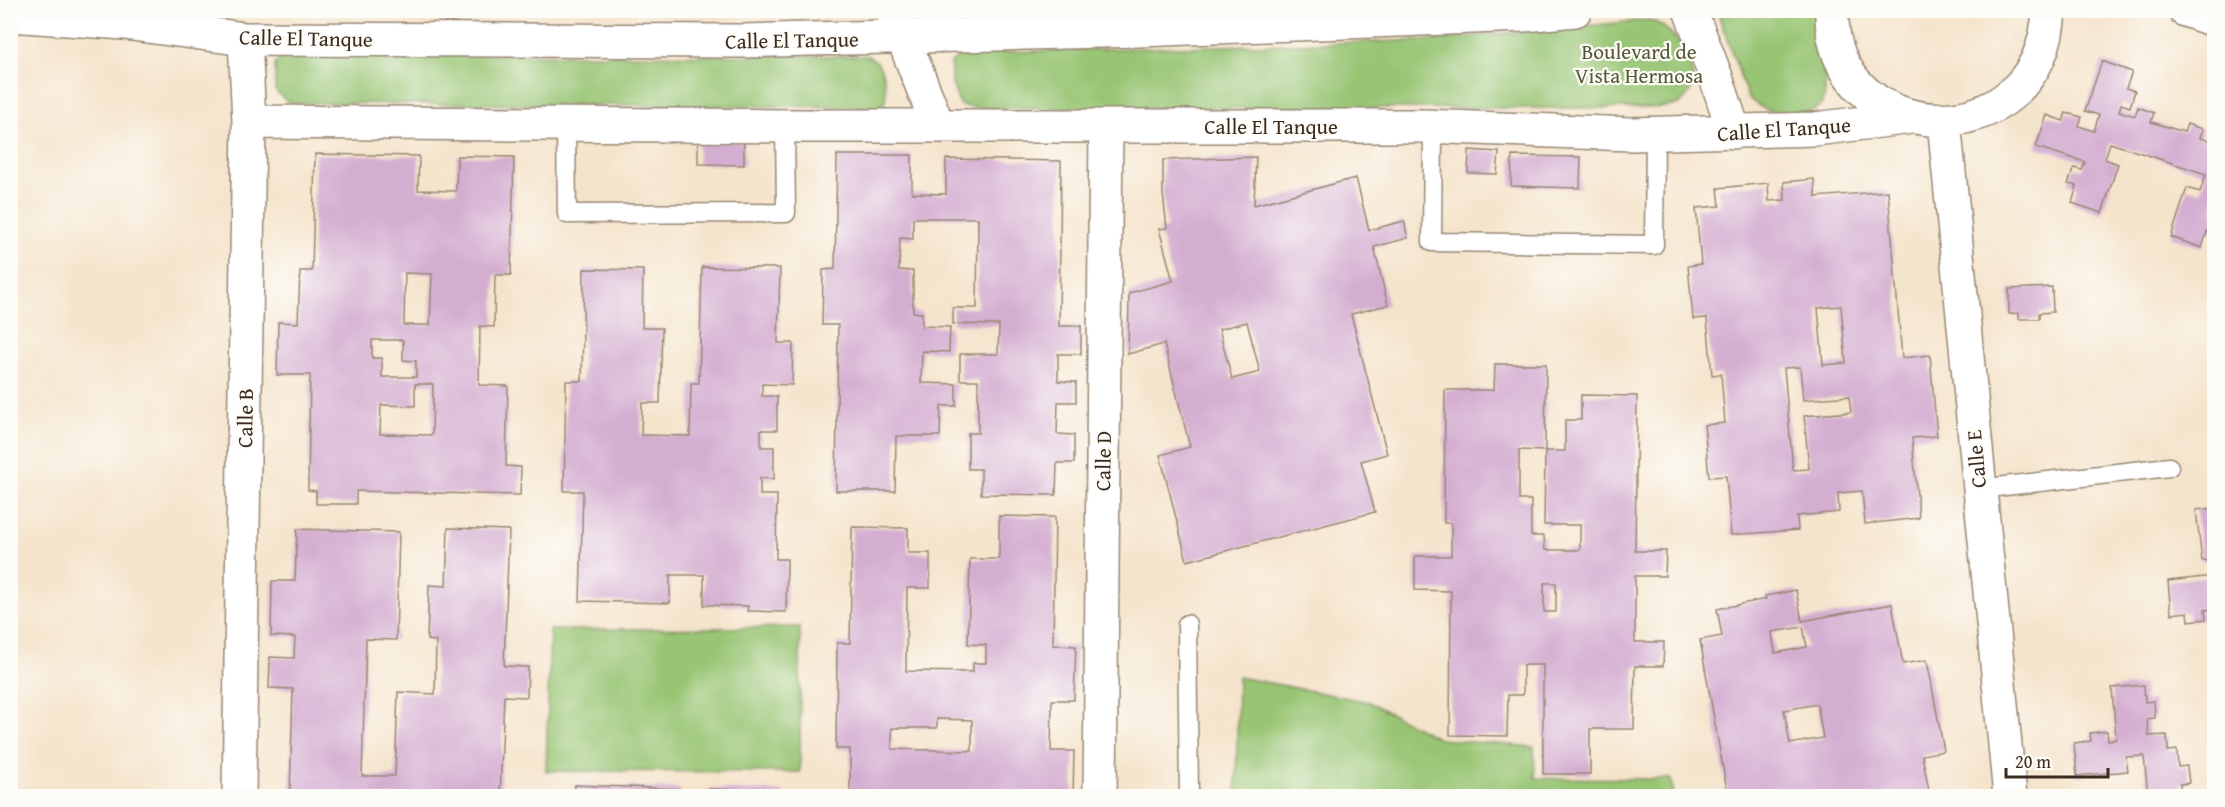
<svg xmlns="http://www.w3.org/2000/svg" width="2225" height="807" font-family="'Gentium Book Plus',serif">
<rect width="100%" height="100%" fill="#fdfcf7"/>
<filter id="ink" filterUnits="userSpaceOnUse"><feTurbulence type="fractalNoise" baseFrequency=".0167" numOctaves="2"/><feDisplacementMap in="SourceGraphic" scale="12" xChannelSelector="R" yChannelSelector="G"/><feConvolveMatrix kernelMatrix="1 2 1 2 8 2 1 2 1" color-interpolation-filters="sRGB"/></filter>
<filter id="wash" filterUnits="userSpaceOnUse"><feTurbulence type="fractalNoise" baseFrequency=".008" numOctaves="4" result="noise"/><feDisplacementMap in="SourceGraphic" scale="24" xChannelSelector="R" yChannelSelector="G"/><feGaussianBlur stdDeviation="1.35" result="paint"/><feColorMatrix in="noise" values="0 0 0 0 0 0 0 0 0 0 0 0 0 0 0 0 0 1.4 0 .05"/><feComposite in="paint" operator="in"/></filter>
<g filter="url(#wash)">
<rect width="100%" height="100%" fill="#f5e4cc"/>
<!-- green -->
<path fill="#98c573" stroke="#6a7848" stroke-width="1.5" d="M1717,11H1814C1814,38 1834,84 1821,105C1803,121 1760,115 1747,95Z
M1648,20C1678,25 1711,84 1680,103C1672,108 1658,107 1648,108H975L960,105L951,81V63L963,53L1435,40Z
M283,54L868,56C884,62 888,89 884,104L879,107L295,103L286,101L275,90V64Z
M800,627V772L546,771L550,630Z
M1238,677L1369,702L1439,739L1534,747L1535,778L1671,779L1673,796H1236Z"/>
<g id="blocks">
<!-- building -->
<path fill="#d4aed1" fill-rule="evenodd" d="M1894,10H1983V13H1894Z
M2102,61L2132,72L2126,88L2135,91L2130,107L2121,104L2119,111L2135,116L2138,107L2154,113L2151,122L2184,132L2187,124L2203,129L2200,138L2214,142V234L2207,231L2202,248L2171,237L2187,188L2200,192L2206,174L2110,143L2105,159L2118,164L2102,213L2072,203L2077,186L2068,184L2074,168L2082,170L2085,162L2036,147L2047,115L2063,121L2066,113L2082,117L2079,126L2094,131L2099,115L2085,111Z
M2214,121V136L2210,134Z
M698,141L744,142V165L698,164Z
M1469,150L1499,152L1497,174L1468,173Z
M315,154L419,156L418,190L456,191L457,156L514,157L511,275H495L494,327L480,326L479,385L508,386L506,466L521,467L520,495L356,491V504H316V491L308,490L310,375H277L278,322L298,323L300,271H312ZM405,273L432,274L430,325H404ZM372,340H403V360L416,361V377H382V358H372ZM415,384H433L432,435L380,434L381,405L415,406Z
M837,155H912V193L946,194V159L1061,161L1059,326H1081V354H1058V381L1076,382V402H1058L1057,434L1074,435V463H1057L1056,495L981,494V469H968V433H978V380H960V354H998L999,325L953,324V308H977L978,218H913V239L900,238L899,270L913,271V312L922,313V326L950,327L949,352L922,351L921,383L956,384V406H941L940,436H896L895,491H836L838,325H822L823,270L835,269Z
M1512,156L1581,157L1580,188L1511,186Z
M1256,157L1254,205L1356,178L1369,230L1404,221L1408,238L1374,247L1388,305L1351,314L1387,454L1361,461L1375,512L1187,561L1160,455L1190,447L1164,344L1128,354L1129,293L1173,281L1159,229L1167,228L1163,194V160ZM1247,322L1260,372L1232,379L1219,329Z
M1814,179L1816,197L1888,191L1902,358L1930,355L1937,436L1912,438L1919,518L1865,524L1862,491L1838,493L1839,512L1797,516L1798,530L1731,535L1726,476L1709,477L1704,425L1725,423L1721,374L1712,375L1707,318L1693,319L1688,266L1701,264L1696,208L1720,206L1718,188L1768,183L1769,201L1785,200L1784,182ZM1841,306L1846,363L1823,365L1818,308ZM1800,367L1803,400L1849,396L1851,412L1804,416L1809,469L1793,470L1784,368Z
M702,267L780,268L778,343H793L792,385L762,384V396H777V430H761V447H774V479L760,478V495H777L776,559H787L786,612L747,611L748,606L704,605V575H670V603L580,601L583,491H564L566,381H582L584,269L643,270L642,328H662L660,403H642L641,435L690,436L691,383H699Z
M2052,287L2053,312L2039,313V319H2019V313L2009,314V289Z
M1495,364H1546L1545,451L1519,450V500H1531V536H1544L1545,550H1580V525H1544L1545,451H1565V420H1581V395L1637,396L1635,551H1666L1665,576H1635V642H1664L1663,666H1635L1634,729H1590V774H1543V665H1523V695H1508L1507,736L1450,735L1451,591L1415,590V556H1451V523H1444L1445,390H1494ZM1544,583H1556V612H1544Z
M2214,508V560L2202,561L2196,510Z
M999,516L1055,517L1053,645L1076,646L1074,700H1052L1051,751H1074L1073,796H850V749H836L837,643H850L852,527L908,528V553H930V588H907L906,671L973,672V663H986V645L968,644L970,559H999ZM937,719L972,720V751L892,749V728H937Z
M448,528L509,530L504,666L528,667L527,697L504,696L500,796H290L293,689L269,688L270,657L294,658L295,637L271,636L272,581H295L297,529L399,532L396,640L366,639L362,776H395L398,692L435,694L436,641L427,640L429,585L446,586Z
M2214,576V609L2205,610L2206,619L2189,621L2188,612L2171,614L2168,581Z
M1796,590L1802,621L1892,604L1903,664L1927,660L1944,751L1922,755L1930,796H1728L1700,640L1722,636L1717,609L1766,599L1765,596ZM1803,627L1807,647L1775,653L1772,632ZM1817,704L1823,738L1790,744L1784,710Z
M2144,685L2145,702L2154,701L2155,718L2147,719L2149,736L2167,735L2168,751L2177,750L2178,767L2187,766L2189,783L2180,784L2181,796H2148L2144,756L2126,757L2128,771L2077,776L2074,743L2091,741L2090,733L2107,731L2108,740L2116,739L2112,688Z
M575,785L680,789V796H575Z
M709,789L783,792V796H709Z"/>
</g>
</g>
<g filter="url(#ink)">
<use href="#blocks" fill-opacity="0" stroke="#988775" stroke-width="1.5"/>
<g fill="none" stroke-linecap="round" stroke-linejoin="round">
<defs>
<path id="lane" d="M566,124L567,214L786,213L785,125
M1433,127L1432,242L1654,245L1655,134
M1979,489L2169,467
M1187,624L1189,796"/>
<path id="street" d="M892,10L938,126
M1690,10L1716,77L1734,132
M1832,10C1827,148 2041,164 2049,10
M2185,10L2214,20
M10,15L124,23L245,39L740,41L1139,30L1524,15L1575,10
M1944,121L2010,796
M249,122L806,126H1423L1631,134L1815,129L1912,117
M239,796L249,122L245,39
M1100,796L1106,126"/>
</defs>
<!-- lane casing -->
<use href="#lane" stroke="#988775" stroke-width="21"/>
<!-- street casing -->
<use href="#street" stroke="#988775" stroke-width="36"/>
<!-- lane -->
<use href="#lane" stroke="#fff" stroke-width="18"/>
<!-- street -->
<use href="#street" stroke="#fff" stroke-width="33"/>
</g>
</g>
<g text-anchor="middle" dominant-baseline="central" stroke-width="4.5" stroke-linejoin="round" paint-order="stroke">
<!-- street labels -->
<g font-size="21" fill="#3b2a1e" stroke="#fdfcf7">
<text transform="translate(306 38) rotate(1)">Calle El Tanque</text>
<text transform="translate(792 40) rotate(-1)">Calle El Tanque</text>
<text x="1271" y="126">Calle El Tanque</text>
<text transform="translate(1784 129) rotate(-4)">Calle El Tanque</text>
<text transform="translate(245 418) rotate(-89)">Calle B</text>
<text transform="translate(1976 459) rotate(-95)">Calle E</text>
<text transform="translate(1103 461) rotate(-89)">Calle D</text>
</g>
<!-- park labels -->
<g font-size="21" fill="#575838" stroke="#fdfcf7">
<text x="1639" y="51">Boulevard de<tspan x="1639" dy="24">Vista Hermosa</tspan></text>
</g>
</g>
<!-- margin -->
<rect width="2225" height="807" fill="none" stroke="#fdfcf7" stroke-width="36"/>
<!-- scale -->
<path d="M2006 768v9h102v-9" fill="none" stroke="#3b2a1e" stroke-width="3"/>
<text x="2015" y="768" font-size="18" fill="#3b2a1e" stroke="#fdfcf7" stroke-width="4.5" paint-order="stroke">20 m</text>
</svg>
